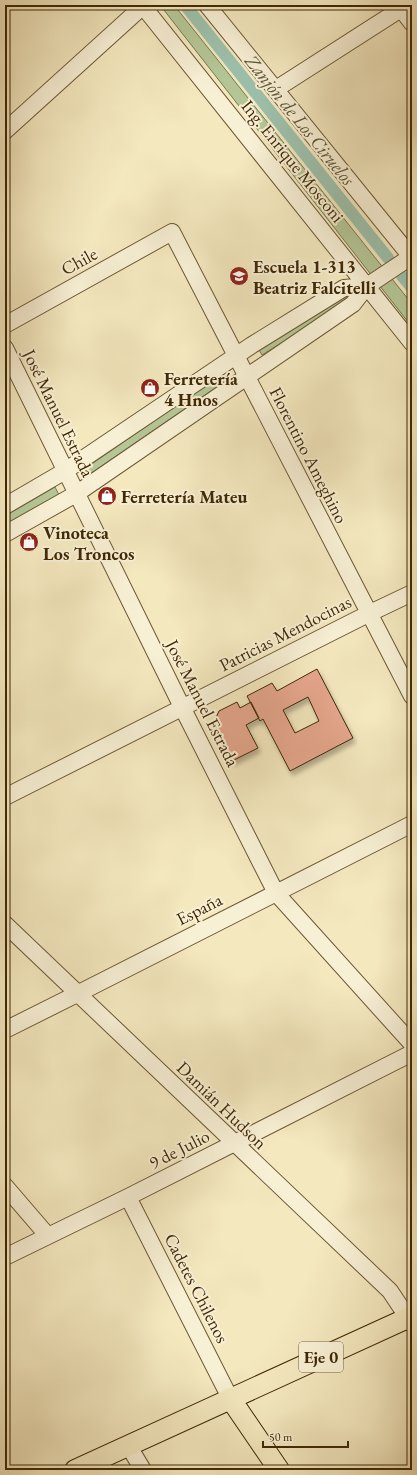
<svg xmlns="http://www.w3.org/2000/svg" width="417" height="1475" font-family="'EB Garamond',serif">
<defs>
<filter id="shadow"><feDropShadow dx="2.5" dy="4.5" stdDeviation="2" flood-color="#0004"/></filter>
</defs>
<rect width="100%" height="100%" fill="#f4e8bf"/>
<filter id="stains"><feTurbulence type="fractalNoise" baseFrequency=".005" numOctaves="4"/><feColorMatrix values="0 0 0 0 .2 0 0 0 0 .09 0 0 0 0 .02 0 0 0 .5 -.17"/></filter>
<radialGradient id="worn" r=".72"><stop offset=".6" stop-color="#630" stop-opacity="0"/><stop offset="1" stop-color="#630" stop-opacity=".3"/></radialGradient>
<!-- green -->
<path fill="#b5c797" stroke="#7a784e" d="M160,5H174L412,304V327Z
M345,295L348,301L262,355L259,350Z
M221,375L224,382L90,474L86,468Z
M55,487L59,495L5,526V516Z"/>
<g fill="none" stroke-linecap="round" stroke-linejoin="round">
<!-- canal -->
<path stroke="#9dc1ac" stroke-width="12" d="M185,5L388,258
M402,276L412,288"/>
</g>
<!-- building -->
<path fill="#e5a68d" stroke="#3f2804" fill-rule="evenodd" filter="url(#shadow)" d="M317,669L353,738L290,771L263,719L260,721L247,696L272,683L277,691ZM308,697L319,721L295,733L283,710Z
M237,702L240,708L251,702L259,718L246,725L258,748L232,761L214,722L219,711Z"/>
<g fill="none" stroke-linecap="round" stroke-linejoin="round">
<defs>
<path id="minor" d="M142,5L412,343
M207,5L412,258
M398,5L412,23
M276,89L407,5
M5,131L143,6
M5,325L172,232L412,696
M5,348L182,707L276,893L412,1044
M5,506L65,471L252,345L344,288L367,286
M5,534L76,494L353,304L367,286L412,256
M5,797L368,614L412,593
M5,924L390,1291L412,1324
M5,1030L77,994L412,824
M5,1186L48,1236
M128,1197L230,1398
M5,1257L128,1197L412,1053
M128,1445L143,1470"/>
<path id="major" d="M230,1398L279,1470
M75,1470L412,1316"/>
</defs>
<!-- minor casing -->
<use href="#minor" stroke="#6c5833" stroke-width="18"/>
<!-- major casing -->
<use href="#major" stroke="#3f2804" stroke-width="22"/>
<!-- minor -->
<use href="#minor" stroke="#f8f0d5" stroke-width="16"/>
<!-- major -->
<use href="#major" stroke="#f4e8bf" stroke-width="20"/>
</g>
<!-- icons -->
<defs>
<symbol id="school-disc" viewBox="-11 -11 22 22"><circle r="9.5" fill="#8f2418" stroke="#f8f0d5"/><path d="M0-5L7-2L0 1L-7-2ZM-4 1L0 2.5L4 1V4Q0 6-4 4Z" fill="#fff"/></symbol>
<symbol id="shop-disc" viewBox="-11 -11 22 22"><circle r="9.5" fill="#8f2418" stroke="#f8f0d5"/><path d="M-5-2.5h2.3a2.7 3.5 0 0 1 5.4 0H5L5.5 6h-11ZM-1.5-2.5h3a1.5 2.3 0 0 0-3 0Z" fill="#fff"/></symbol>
</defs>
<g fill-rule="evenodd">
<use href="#school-disc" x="228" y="265" width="22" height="22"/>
<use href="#shop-disc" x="139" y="377" width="22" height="22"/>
<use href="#shop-disc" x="96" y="485" width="22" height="22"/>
<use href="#shop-disc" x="18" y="531" width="22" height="22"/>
</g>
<g text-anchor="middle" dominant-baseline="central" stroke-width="4" stroke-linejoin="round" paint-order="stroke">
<!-- shield labels -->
<rect fill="#f8f0d5" stroke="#766443" stroke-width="1" x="299" y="1342" width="44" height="30" rx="3"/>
<g font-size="17" font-weight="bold" fill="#3f2804">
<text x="321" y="1357">Eje 0</text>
</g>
<!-- street labels -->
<g font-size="18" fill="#3f2804" stroke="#f8f0d5">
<text transform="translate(293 161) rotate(51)">Ing. Enrique Mosconi</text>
<text transform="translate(79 261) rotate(-29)">Chile</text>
<text transform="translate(59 413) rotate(64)">José Manuel Estrada</text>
<text transform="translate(309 455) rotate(63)">Florentino Ameghino</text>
<text transform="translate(285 633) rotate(-27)">Patricias Mendocinas</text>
<text transform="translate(203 703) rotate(63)">José Manuel Estrada</text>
<text transform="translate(199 909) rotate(-27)">España</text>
<text transform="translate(222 1105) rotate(44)">Damián Hudson</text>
<text transform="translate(179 1149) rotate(-27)">9 de Julio</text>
<text transform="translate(197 1288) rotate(63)">Cadetes Chilenos</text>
</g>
<!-- poi labels -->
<g font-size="18" font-weight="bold" fill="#3f2804" stroke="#f8f0d5" text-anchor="start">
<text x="253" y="266">Escuela 1-313<tspan x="253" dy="21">Beatriz Falcitelli</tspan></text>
<text x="164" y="378">Ferretería<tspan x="164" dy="21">4 Hnos</tspan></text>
<text x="121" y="496">Ferretería Mateu</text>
<text x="43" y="532">Vinoteca<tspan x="43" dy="21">Los Troncos</tspan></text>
</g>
<!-- water labels -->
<g font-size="19" font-style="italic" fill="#5b5636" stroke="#f8f0d5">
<text transform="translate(300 120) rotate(51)">Zanjón de Los Ciruelos</text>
</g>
</g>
<!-- margin -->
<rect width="417" height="1475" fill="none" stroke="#f4e8bf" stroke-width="20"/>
<rect x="6" y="6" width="405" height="1463" fill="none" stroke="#3f2804" stroke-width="2"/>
<rect x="10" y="10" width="397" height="1455" fill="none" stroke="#3f2804"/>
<!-- scale -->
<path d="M263 1441v6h85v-6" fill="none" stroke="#3f2804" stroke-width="2"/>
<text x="269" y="1441" font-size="12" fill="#3f2804" stroke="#f8f0d5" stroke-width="3" paint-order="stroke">50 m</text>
<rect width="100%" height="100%" filter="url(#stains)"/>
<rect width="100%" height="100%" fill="url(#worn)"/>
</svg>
